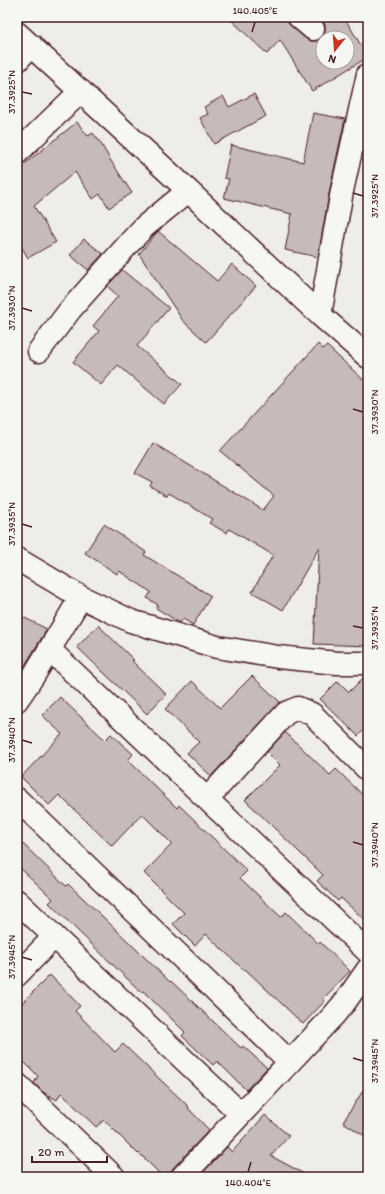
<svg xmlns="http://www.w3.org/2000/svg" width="385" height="1194" font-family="Itim,sans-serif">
<rect width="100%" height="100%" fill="#efedea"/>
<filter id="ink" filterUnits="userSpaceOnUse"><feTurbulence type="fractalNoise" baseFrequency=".025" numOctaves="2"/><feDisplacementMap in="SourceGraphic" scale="8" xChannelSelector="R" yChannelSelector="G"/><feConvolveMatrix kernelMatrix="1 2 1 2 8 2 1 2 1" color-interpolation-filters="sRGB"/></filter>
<g filter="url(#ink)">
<!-- building -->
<path fill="#c6babb" stroke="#4a1f2b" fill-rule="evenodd" d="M228,17H287V22L291,26L305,38L311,41H317L322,37L325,32V24L318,17H344L368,57L312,91L280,40L267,54ZM323,38H347V62H323Z
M254,94L266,116L214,144L200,118L208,114L204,107L223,96L229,107Z
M313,113L345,119L330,188L318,257L285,250L292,214L224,198L229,179L224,178L231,145L303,162Z
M77,122L88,136L93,133L100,142L111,161L132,193L109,208L100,194L93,199L75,172L34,206L56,242L28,258L17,239V170Z
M158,231L217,281L232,264L256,286L206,342L183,321L139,254Z
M84,239L103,254L88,270L70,255Z
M122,270L169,308L137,346L182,384L164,404L118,365L101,385L73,362L99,331L93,326L118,296L107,286Z
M318,344L323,349L327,346L368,384V646L314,644L319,548L283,610L252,592L273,555L229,529L227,533L209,523L212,519L169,493L167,496L150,486L152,482L135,473L153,443L263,510L274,496L220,451Z
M104,524L146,552L144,555L211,596L193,625L183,619L180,623L156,608L158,605L147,598L151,592L119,571L117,574L85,553Z
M17,614L47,629L17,678Z
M98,625L134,660L132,661L166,694L147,714L77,647Z
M252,676L280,702L211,776L187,753L199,742L165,709L192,681L220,708Z
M365,676H368V726L358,736L320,699L338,681L349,692Z
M60,697L105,740L111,734L133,754L128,760L177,808L179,805L247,871L240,878L281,917L286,912L319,944L320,942L350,971L323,999L325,1001L303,1024L245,969L244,970L206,934L195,946L173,924L184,913L144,873L172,844L142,814L112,846L59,795L49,805L21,777L62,734L42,715Z
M285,732L330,775L336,769L368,800V923L341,898L338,901L317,881L323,875L245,800L280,765L267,752Z
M17,838L66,886L68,884L102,916L170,982L171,981L241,1048L243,1046L267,1068L246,1090L217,1061L213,1065L182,1036L185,1032L143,991L141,992L49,903L53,899L17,865Z
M50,975L80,1006L75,1011L115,1052L123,1044L189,1107L188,1108L209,1130L173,1168L170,1174V1177H163L139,1153L138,1154L104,1120L96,1127L61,1093L57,1100L43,1092L34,1083L38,1076L17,1055V1008Z
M368,1083V1138L343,1122Z
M265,1115L289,1136L271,1156L310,1177H199L227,1147L232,1152Z"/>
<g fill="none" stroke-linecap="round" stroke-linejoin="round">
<defs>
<path id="minor" d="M299,17L313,29
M17,33L179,182L320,315L368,357
M17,61L31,45
M17,153L81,91
M320,315L342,191L368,74
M39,351L70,310L131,241L144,227L188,191
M17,559L81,597L131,621L217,647L278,657L337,663H368
M50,650L368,952
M17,700L34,675L81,597
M17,799L290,1062
M207,799L286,713L298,708L312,714L368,770
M17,901L241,1114
M17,975L54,937
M17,1084L114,1177
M182,1177L333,1016L345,1002L368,969"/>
</defs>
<!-- minor casing -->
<use href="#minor" stroke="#4a1f2b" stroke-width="25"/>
<!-- minor -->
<use href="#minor" stroke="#f6f6f2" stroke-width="22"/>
</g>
</g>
<!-- ticks -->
<path fill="none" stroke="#4a1f2b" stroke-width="1.5" d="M252,32L255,22M22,92L32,94M353,193L363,196M22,308L32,311M353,409L363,412M22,524L32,527M353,626L363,628M22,740L32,743M353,842L363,845M22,957L32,960M353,1058L363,1061M248,1172L251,1162"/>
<!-- margin -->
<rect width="385" height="1194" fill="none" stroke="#f6f6f2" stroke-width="44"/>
<!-- north arrow -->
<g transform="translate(335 50) rotate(197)"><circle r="19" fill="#f6f6f2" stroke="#b1a0a2"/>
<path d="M0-3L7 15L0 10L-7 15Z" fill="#c8321e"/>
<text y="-6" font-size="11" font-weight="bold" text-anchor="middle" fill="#4a1f2b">N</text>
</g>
<!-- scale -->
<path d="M32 1156v6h75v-6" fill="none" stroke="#4a1f2b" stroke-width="2"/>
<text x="38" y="1156" font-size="12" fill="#4a1f2b" stroke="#f6f6f2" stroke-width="3" paint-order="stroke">20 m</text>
<rect x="22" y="22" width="341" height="1150" fill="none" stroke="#4a1f2b" stroke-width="1.5"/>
<g font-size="10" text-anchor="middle" fill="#4a1f2b">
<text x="255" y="14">140.405°E</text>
<text transform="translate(11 92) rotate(-90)" y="4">37.3925°N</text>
<text transform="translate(374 196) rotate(-90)" y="4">37.3925°N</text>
<text transform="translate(11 308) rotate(-90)" y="4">37.3930°N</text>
<text transform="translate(374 412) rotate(-90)" y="4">37.3930°N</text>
<text transform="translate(11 524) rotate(-90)" y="4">37.3935°N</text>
<text transform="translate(374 628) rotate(-90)" y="4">37.3935°N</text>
<text transform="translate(11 740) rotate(-90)" y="4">37.3940°N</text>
<text transform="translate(374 845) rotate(-90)" y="4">37.3940°N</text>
<text transform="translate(11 957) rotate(-90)" y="4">37.3945°N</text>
<text transform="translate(374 1061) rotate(-90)" y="4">37.3945°N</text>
<text x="248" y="1186">140.404°E</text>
</g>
</svg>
